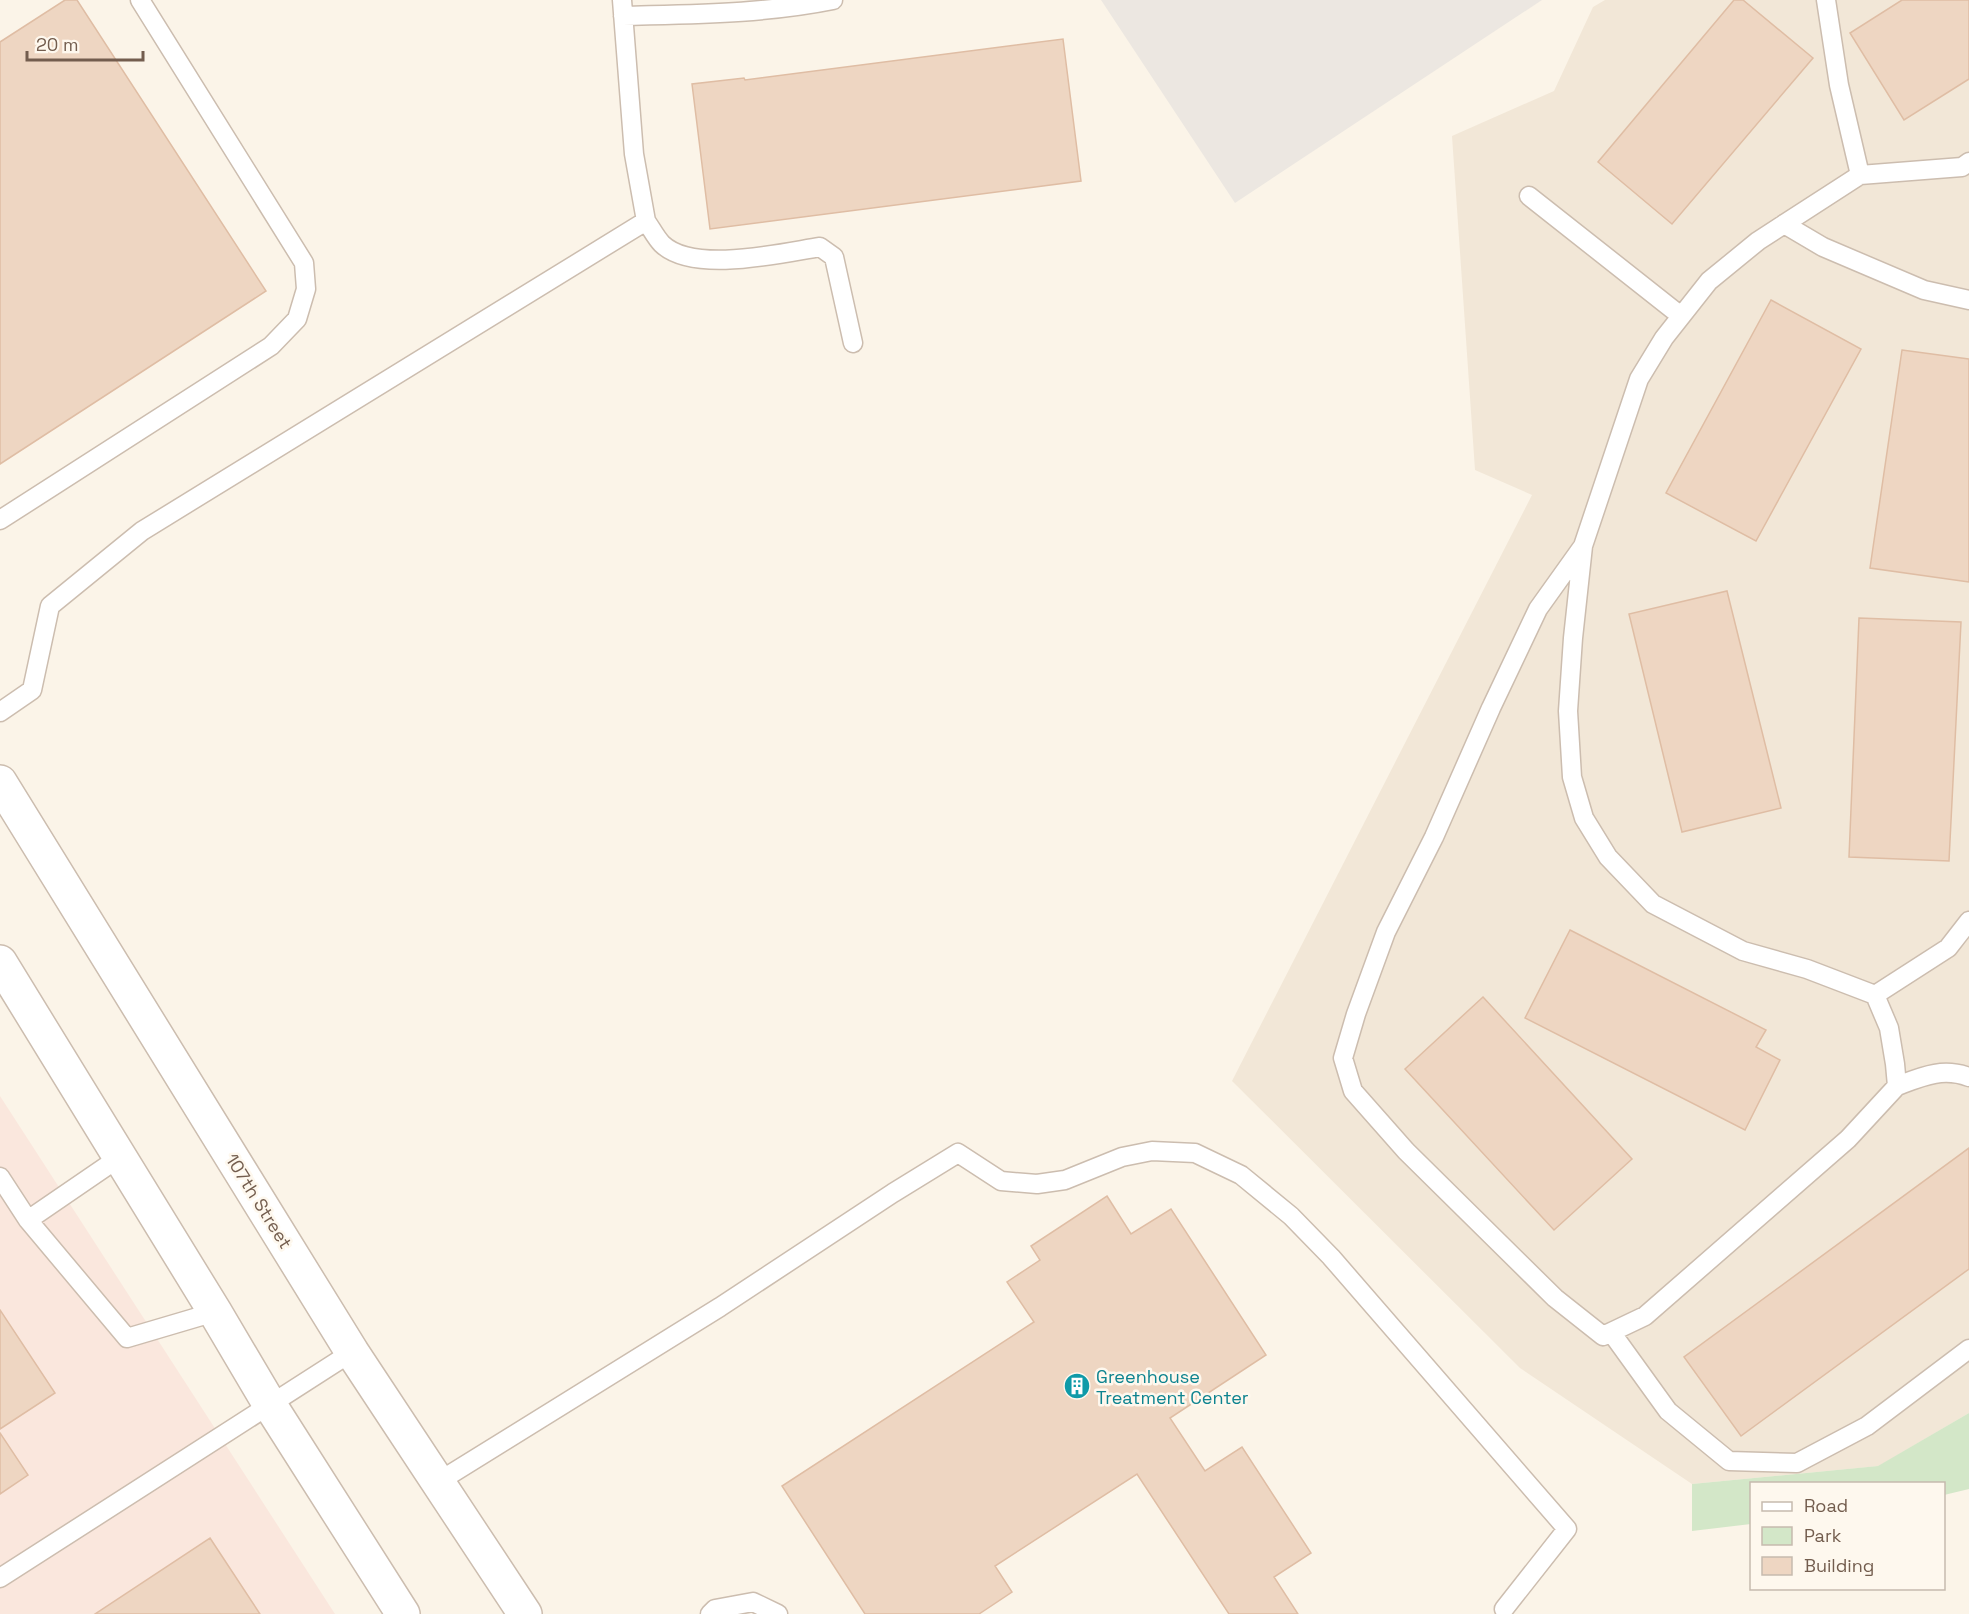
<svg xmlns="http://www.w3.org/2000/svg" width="1969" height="1614" font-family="'Space Grotesk',sans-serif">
<rect width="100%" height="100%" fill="#fbf4e8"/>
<!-- residential -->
<path fill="#f2e7d7" d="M1605,0H1969V1413L1879,1466L1692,1484L1520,1368L1232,1081L1532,495L1475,470L1452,136L1554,91L1593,7Z"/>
<!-- commercial -->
<path fill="#fae7dd" d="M0,1096L335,1614H0Z"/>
<!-- industrial -->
<path fill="#ece7e1" d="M1101,0H1542L1235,203Z"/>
<!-- green -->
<path fill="#d3e7c8" d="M1969,1413V1489L1944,1495V1484H1752L1751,1524L1692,1531V1484L1878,1466Z"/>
<!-- building -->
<path fill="#eed6c2" stroke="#dfbda4" stroke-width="1.5" d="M65,0H77L266,291L0,464V42Z
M1734,0H1743L1813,58L1672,224L1598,162Z
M1902,0H1969V79L1904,120L1850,33Z
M1063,39L1081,181L710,229L692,84L744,78L745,80Z
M1771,300L1861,349L1756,541L1666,493Z
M1902,350L1969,359V582L1870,568Z
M1727,591L1781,808L1682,832L1629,614Z
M1859,618L1961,622L1949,861L1849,857Z
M1570,930L1766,1030L1756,1047L1780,1060L1745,1130L1525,1018Z
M1483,997L1632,1159L1554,1230L1405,1069Z
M1969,1148V1269L1741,1436L1684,1357Z
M1107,1196L1131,1234L1171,1209L1266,1355L1170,1418L1205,1471L1242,1447L1311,1553L1274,1577L1298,1614H1229L1137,1474L995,1566L1012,1592L979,1614H865L782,1486L1034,1322L1007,1282L1040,1260L1031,1246Z
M0,1310L55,1393L0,1429Z
M0,1433L28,1475L0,1494Z
M210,1538L260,1614H95Z"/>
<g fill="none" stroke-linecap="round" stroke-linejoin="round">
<defs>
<path id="service" d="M1826,0L1839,85L1860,175L1758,241L1709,281L1664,338L1639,379L1583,546L1573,638L1568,711L1572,777L1584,818L1608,857L1653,904L1743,951L1807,969L1875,995L1948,948L1969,921
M623,16C693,14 764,14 833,0
M1860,175L1962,167L1969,162
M1529,196L1681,316
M646,221C651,228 656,238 662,244C693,274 781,253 820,247L834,257L853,343
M1784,224L1823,247L1924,290L1969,300
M0,520L271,346L297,319L306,289L304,263L140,0
M1583,546L1538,609L1491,708L1434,837L1386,932L1356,1014L1343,1058L1353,1091L1406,1151L1555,1298L1603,1336L1645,1316L1848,1139L1897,1086L1895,1064L1889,1028L1875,995
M0,712L32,690L50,606L142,531L646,221L634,154L622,0
M1897,1086C1921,1077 1942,1067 1969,1077
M0,1177L28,1220L127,1338L215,1312
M28,1220L120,1157
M1611,1332L1668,1411L1729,1461L1797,1463L1867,1426L1969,1349
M438,1482L720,1307L893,1193L958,1153L1001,1181L1037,1184L1065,1180L1122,1157L1152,1151L1195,1153L1241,1175L1291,1216L1331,1257L1567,1529L1504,1609
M0,1578L352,1352
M710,1614L715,1609L753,1602L778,1614"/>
<path id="tertiary" d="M0,782L352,1352L525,1614
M0,962L215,1312L270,1405L403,1614"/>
</defs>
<!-- service casing -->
<use href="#service" stroke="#ccbdaf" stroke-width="21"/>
<!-- tertiary casing -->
<use href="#tertiary" stroke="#ccbdaf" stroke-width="36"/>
<!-- service -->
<use href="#service" stroke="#fff" stroke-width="18"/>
<!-- tertiary -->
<use href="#tertiary" stroke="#fff" stroke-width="33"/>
</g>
<!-- icons -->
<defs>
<symbol id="building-disc" viewBox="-11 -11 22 22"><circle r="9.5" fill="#0f9aa8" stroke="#fef8ee"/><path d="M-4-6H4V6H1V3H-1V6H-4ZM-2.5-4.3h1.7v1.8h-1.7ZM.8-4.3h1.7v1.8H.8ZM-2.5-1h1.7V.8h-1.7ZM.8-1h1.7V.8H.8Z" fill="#fff"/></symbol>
</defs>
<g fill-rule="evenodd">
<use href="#building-disc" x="1062" y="1371" width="30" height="30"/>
</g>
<g text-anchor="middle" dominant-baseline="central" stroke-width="5" stroke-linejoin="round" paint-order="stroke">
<!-- street labels -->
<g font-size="18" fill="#735d4e" stroke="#fef8ee">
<text transform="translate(259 1201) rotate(58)">107th Street</text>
</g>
<!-- culture labels -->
<g font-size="18" fill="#0d838f" stroke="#fef8ee" text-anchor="start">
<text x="1096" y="1376">Greenhouse<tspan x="1096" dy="21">Treatment Center</tspan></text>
</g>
</g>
<!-- legend -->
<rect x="1750" y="1482" width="195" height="108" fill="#fef8ee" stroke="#c6baae" stroke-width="1.5"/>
<rect x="1762" y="1502" width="30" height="9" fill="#ffffff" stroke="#c6baae" stroke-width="1.5"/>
<text x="1804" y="1512" font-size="18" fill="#735d4e">Road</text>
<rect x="1762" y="1527" width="30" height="18" fill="#d3e7c8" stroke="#c6baae" stroke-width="1.5"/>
<text x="1804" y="1542" font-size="18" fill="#735d4e">Park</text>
<rect x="1762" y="1557" width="30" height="18" fill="#eed6c2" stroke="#c6baae" stroke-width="1.5"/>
<text x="1804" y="1572" font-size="18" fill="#735d4e">Building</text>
<!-- scale -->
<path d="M27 51v9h116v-9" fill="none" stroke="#735d4e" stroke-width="3"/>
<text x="36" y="51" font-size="18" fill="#735d4e" stroke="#fef8ee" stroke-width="4.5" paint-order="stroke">20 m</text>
</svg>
